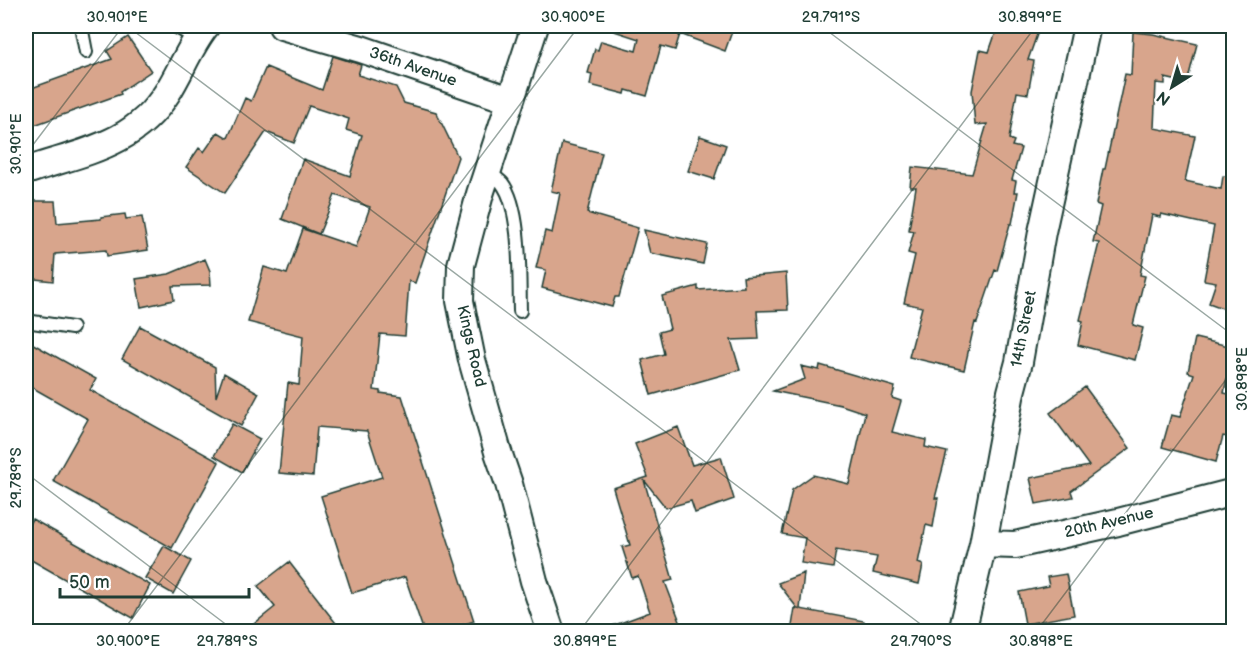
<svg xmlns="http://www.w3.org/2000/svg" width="1259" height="657" font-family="'Balsamiq Sans',sans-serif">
<rect width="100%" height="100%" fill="#fff"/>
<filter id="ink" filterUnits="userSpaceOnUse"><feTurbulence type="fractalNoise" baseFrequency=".0167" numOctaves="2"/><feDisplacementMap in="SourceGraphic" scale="12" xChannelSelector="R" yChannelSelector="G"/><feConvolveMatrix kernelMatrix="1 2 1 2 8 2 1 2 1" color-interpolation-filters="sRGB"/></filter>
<g filter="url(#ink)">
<!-- building -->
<path fill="#d8a58c" stroke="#1f3d34" stroke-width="1.5" d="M611,26H734L725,51L680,34L675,50L661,46L647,96L626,90L625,94L590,85L592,74L588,73L595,49L598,50L601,41L636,51L639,39L611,30Z
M998,26H1040L1028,60L1034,61L1028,94L1017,92L1009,139L1014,141L1012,146L1021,148L1012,180L1016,181L1014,192H1018L1012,224H1010L997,271L995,270L977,323L975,322L964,370L909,357L922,307L904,303L915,255L908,253L914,231L909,230L916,187H910L912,167L972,174L987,124L975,125L972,91L980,50L989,52Z
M1133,32L1153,34L1197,44L1187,83L1165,78V84L1156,83L1154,128L1195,136L1185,181L1221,189L1223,176L1233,177V312L1209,303L1216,282L1204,280L1214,226L1161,214L1160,217L1152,215L1140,275L1145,276L1133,325L1143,328L1135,360L1078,345L1083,321L1080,320L1099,243L1093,242L1101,206L1096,204L1103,169H1105L1125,74L1131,75Z
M128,37L151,71L120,92L121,94L26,128V90L112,59L107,51Z
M333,56L361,65L358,75L396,87L404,103L436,112L458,157L415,283L409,281L405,336L380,334L374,390L380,391V393L402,396L474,621L441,632H424L405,577L352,593L321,496L382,477L367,431L317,427L313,476L279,473L288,383L299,385L303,336L248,322L264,267L287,274L303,229L356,247L370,207L335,195L319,234L282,219L303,159L350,176L362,135L346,130L349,119L309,106L294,143L266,132L225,193L186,167L199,148L204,152L218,132L228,138L245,98L251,101L266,67L322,90Z
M700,136L726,145L714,179L688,171Z
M562,143L602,153L587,213L638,228L619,297H615L612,307L542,288L546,270L536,268L545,231L552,233L560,193L551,191Z
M26,201H55L57,223L101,219V217L125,214L126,219L142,217L148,250L107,256L106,250L55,254L53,281L26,278Z
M644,230L707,244L703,264L650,253Z
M205,259L210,271L211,285L172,286L174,300L141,307L136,279L169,274Z
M786,273L788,310L757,311L759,339L731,340L740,370L651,395L642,360L664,354L659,332L670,329L662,296L698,286V290L744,287L743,277Z
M140,326L215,367L216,397L224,373L259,393L241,426L122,359Z
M1195,338L1233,347L1224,393L1233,395V438L1223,436L1216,462L1162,447L1171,415L1180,417L1194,374L1188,372Z
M26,340L96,379L90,390L219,462L172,548L53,481L88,419L26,384Z
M820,365L895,387L892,398L901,401L892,432L926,440L925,447L947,452L935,498H938L933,527L926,525L918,563L923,565L919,584L873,573L877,557L836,550L833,568L801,563L805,538L782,534L792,490L813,475L849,484L865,413L841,405L773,391L805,379L801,366L819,370Z
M1085,387L1130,448L1071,491L1073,497L1036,504L1030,478L1089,466L1050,413Z
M232,424L260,439L242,472L214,456Z
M678,427L692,465L721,457L734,499L695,513L691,501L666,508L644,480L673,580L665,582L684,632H604V629L650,612L638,576L632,578L622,547L630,545L613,488L648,477L635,444Z
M32,519L150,585L133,618L26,557V530Z
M164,546L191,561L173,594L145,578Z
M289,562L321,603H320L343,632H244L275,607L258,586Z
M804,573L800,609L864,621V632H791L795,608L798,609L778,583Z
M1066,574L1074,615L1025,624L1019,592L1049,586L1047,577Z"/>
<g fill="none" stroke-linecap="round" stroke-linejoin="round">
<defs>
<path id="service" d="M81,26L86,52
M175,26L196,38
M488,171C492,175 498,179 502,183C522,209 519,279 520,311
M26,321L72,328"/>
<path id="minor" d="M282,26L361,49L510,100
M535,26L480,194L461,265L460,301L472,360L498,452L509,484L534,581L551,632
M26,171C80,152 133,147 167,93C181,71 190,46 206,26
M983,544L1015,545L1118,522L1234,492
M962,632L983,544L1011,392L1019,362L1042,232L1087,26"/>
</defs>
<!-- service casing -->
<use href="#service" stroke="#1f3d34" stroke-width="16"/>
<!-- minor casing -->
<use href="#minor" stroke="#1f3d34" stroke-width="30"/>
<!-- service -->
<use href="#service" stroke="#fff" stroke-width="12"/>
<!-- minor -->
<use href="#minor" stroke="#fff" stroke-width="26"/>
</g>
</g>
<!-- ticks -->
<path fill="none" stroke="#1f3d34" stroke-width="1.5" stroke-opacity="0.45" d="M127,26L931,632M821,26L1234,336M26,154L123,26M26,473L236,632M122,632L579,26M579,632L1036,26M1036,632L1234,369"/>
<g text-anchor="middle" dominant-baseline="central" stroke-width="5" stroke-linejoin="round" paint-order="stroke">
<!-- street labels -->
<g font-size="16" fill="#1f3d34" stroke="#fff">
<text transform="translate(413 67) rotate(19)">36th Avenue</text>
<text transform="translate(1024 329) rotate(-79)">14th Street</text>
<text transform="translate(471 346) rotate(77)">Kings Road</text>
<text transform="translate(1109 523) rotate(-13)">20th Avenue</text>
</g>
</g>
<!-- margin -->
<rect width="1259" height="657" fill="none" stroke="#fff" stroke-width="66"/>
<!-- north arrow -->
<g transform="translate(1172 87) rotate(217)" stroke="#ffffff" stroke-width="4.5" paint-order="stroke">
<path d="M0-4.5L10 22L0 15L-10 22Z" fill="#1f3d34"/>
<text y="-9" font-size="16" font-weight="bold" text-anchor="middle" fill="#1f3d34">N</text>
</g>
<!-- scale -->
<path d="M60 588v9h189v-9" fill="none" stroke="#1f3d34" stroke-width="3"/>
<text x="69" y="588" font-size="18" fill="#1f3d34" stroke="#ffffff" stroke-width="4.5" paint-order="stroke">50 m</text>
<rect x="33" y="33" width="1193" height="591" fill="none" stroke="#1f3d34" stroke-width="2"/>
<g font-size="15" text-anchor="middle" fill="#1f3d34">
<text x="117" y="22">30.901°E</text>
<text x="573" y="22">30.900°E</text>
<text x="831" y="22">29.791°S</text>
<text x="1030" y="22">30.899°E</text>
<text transform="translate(16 144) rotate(-90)" y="5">30.901°E</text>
<text transform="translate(1242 379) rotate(-90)" y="5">30.898°E</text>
<text transform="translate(16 478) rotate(-90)" y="5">29.789°S</text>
<text x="128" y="646">30.900°E</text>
<text x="227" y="646">29.789°S</text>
<text x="585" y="646">30.899°E</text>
<text x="921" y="646">29.790°S</text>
<text x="1041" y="646">30.898°E</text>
</g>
</svg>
